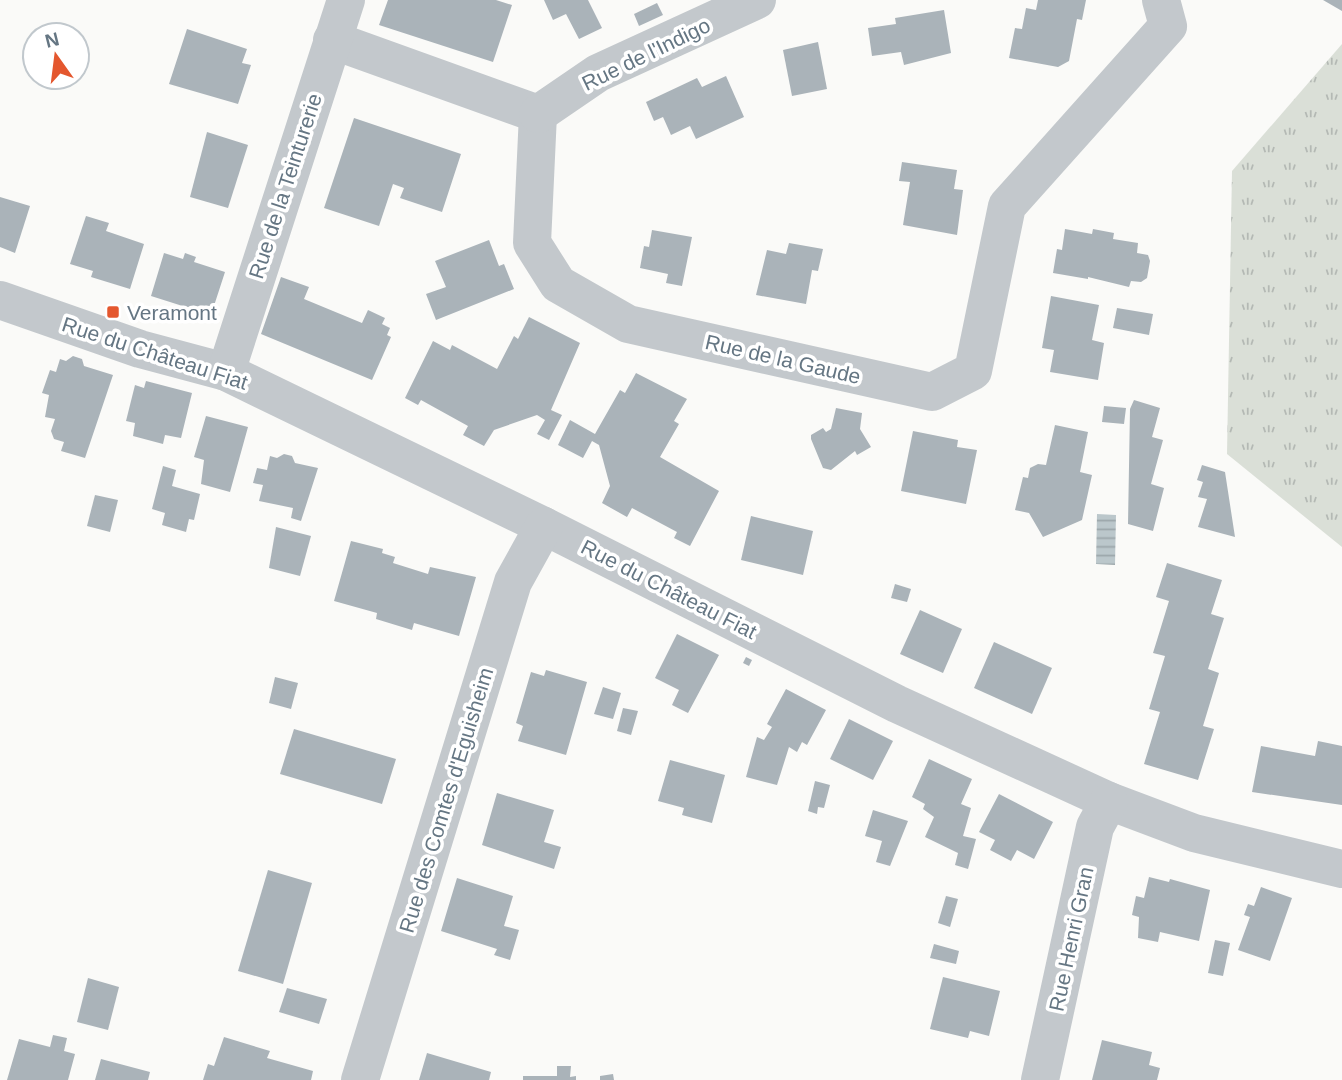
<svg xmlns="http://www.w3.org/2000/svg" width="1342" height="1080" viewBox="0 0 1342 1080" font-family="Helvetica,sans-serif">
<style>
.grass{fill:url(#grass-tufts)}
.water{fill:url(#water-rules)}
.building{fill:#aab3b9}
.lines{fill:none;stroke-linecap:round;stroke-linejoin:round}
.minor{stroke:#c3c8cc;stroke-width:38}
.poi-dot{fill:#e4572e;stroke:#fff;stroke-width:2.5}
.labels{text-anchor:middle;dominant-baseline:central;stroke-width:7;stroke-linejoin:round;paint-order:stroke}
.street-label{font-size:21px;fill:#657683;stroke:#fff}
.poi-label{font-size:21px;fill:#657683;stroke:#fff;text-anchor:start}
</style>
<defs>
<pattern id="grass-tufts" width="24" height="20" patternUnits="userSpaceOnUse" patternTransform="scale(1.75)"><rect width="24" height="20" fill="#dadfd7"/><path d="M3 7l-1-3M5 7V3M7 7l1-3M15 17l-1-3M17 17v-4M19 17l1-3" fill="none" stroke="#b4b9b4"/></pattern>
<pattern id="water-rules" width="6" height="5" patternUnits="userSpaceOnUse" patternTransform="scale(1.75)"><rect width="6" height="5" fill="#bbc7cb"/><path d="M0 2.5h6" fill="none" stroke="#9ca6aa"/></pattern>
</defs>
<rect width="100%" height="100%" fill="#fafaf8"/>
<path class="grass" d="M1342,44v503l-115,-93 5,-283z"/>
<path class="water" d="M1097,514l19,1 -1,50 -19,-1z"/>
<g class="building">
<path d="M388,0h108l16,5 -19,57 -114,-37z"/>
<path d="M544,0h44l14,28 -23,11 -13,-25 -13,6z"/>
<path d="M1038,0h48l-4,20 -5,-1 -8,42 -11,6 -49,-9 6,-30 7,1 4,-21 10,2z"/>
<path d="M1323,0h19v11z"/>
<path d="M657,3l6,12 -24,11 -5,-12z"/>
<path d="M944,10l7,43 -47,12 -3,-13 -29,4 -4,-28 28,-4 -1,-6z"/>
<path d="M187,29l60,20 -5,14 9,2 -13,39 -69,-20z"/>
<path d="M818,42l9,47 -35,7 -9,-46z"/>
<path d="M726,76l18,41 -48,22 -6,-13 -19,9 -8,-18 -9,4 -8,-19 51,-24 5,9z"/>
<path d="M354,118l107,36 -19,58 -42,-14 4,-10 -11,-4 -14,42 -55,-18z"/>
<path d="M207,132l41,13 -20,63 -38,-11z"/>
<path d="M902,162l55,8 -3,19 9,1 -6,45 -54,-10 7,-43 -11,-1z"/>
<path d="M0,197l30,9 -15,47 -15,-6z"/>
<path d="M86,216l23,7 -3,8 38,13 -14,45 -39,-12 2,-6 -23,-7z"/>
<path d="M1065,229l27,5 1,-5 21,4 -1,6 25,4 -1,10 11,2 2,6 -3,17 -6,4 -10,-1 -2,6 -41,-10v2l-35,-6 4,-24 5,1z"/>
<path d="M652,230l40,7 -10,49 -16,-3 2,-9 -28,-6 4,-22 5,1z"/>
<path d="M489,240l10,26 5,-2 10,25 -78,31 -10,-26 20,-7 -11,-26z"/>
<path d="M789,243l34,6 -5,22 -6,-1 -6,34 -50,-9 11,-45 19,4z"/>
<path d="M164,253l19,6 2,-6 11,4 -2,5 31,10 -14,43 -60,-19z"/>
<path d="M281,277l28,10 -5,12 58,24 6,-13 17,8 -3,6 8,4 -3,7 4,2 -19,43 -111,-46z"/>
<path d="M1051,296l48,9 -7,35 12,3 -6,37 -48,-8 4,-22 -12,-2z"/>
<path d="M1117,308l36,6 -4,21 -36,-7z"/>
<path d="M529,317l51,26 -29,67 11,5 -13,25 -12,-6 8,-14 -8,-5 -43,15 -10,16 -21,-11 5,-9 -47,-26 -3,5 -13,-7 28,-57 17,9 2,-5 45,24 17,-33 4,3z"/>
<path d="M73,356l9,3 2,7 29,9 -28,83 -24,-7 3,-9 -10,-3 -3,-8 4,-12 -10,-2 4,-22 -7,-2 8,-23 6,2 4,-13 6,2z"/>
<path d="M636,373l51,26 -13,22 5,3 -19,33 59,34 -29,55 -16,-8 3,-6 -45,-24 -5,9 -25,-14 8,-17 -11,-41 -7,-4 -9,17 -25,-13 12,-25 25,14 25,-44 5,3z"/>
<path d="M146,381l46,12 -11,45 -16,-3 -2,9 -30,-8 2,-13 -9,-2 9,-36 9,3z"/>
<path d="M1134,400l26,8 -8,29 11,3 -12,44 13,4 -11,43 -25,-7 2,-115z"/>
<path d="M1104,406l22,2 -2,16 -22,-2z"/>
<path d="M836,408l26,5 -2,16 11,18 -14,8 -2,-4 -24,19 -8,-2 -12,-29v-4l12,-7 3,4 5,-3z"/>
<path d="M206,416l42,11 -18,65 -29,-8 3,-24 -10,-3z"/>
<path d="M1055,425l33,7 -8,40 12,3 -10,45 -39,17 -14,-24 -14,-3 8,-33 5,1 2,-10 8,-4 8,1z"/>
<path d="M913,431l45,9 -1,7 20,3 -11,54 -65,-13z"/>
<path d="M284,454l8,2 3,7 23,5 -17,53 -10,-3 2,-10 -34,-7 4,-16 -10,-2 4,-15 10,2 3,-14 7,2z"/>
<path d="M1202,465l23,7 10,65 -37,-10 9,-28 -9,-2 5,-15 -6,-2z"/>
<path d="M163,466l13,4 -4,16 28,8 -6,26 -5,-1 -3,13 -24,-7 3,-12 -13,-4z"/>
<path d="M95,495l23,5 -8,32 -23,-6z"/>
<path d="M751,516l62,15 -10,44 -62,-15z"/>
<path d="M276,527l35,9 -11,40 -31,-8z"/>
<path d="M351,541l32,8 -1,4 13,4 -2,6 35,11 2,-7 46,10 -17,59 -45,-13 -2,7 -36,-11 1,-6 -43,-12z"/>
<path d="M1167,563l55,17 -11,34 13,4 -16,51 11,4 -16,53 11,3 -16,51 -54,-16 16,-52 -11,-3 16,-53 -12,-3 16,-52 -13,-4z"/>
<path d="M895,584l16,5 -4,13 -16,-4z"/>
<path d="M920,610l42,19 -19,44 -43,-19z"/>
<path d="M677,634l42,21 -31,58 -16,-8 7,-15 -24,-12z"/>
<path d="M994,642l58,26 -20,46 -58,-26z"/>
<path d="M746,657l6,3 -3,6 -6,-3z"/>
<path d="M546,670l41,12 -21,73 -48,-14 5,-15 -7,-3 15,-51 13,4z"/>
<path d="M275,677l23,6 -7,26 -22,-6z"/>
<path d="M603,687l18,6 -8,26 -19,-5z"/>
<path d="M786,689l40,21 -19,35 -5,-3 -5,10 -8,-5 -12,38 -31,-8 11,-40 7,3 8,-13 -5,-3z"/>
<path d="M623,708l15,3 -7,24 -14,-4z"/>
<path d="M849,719l44,22 -20,39 -43,-21z"/>
<path d="M294,729l102,30 -14,45 -102,-30z"/>
<path d="M1318,741l24,5v59l-90,-13 9,-46 54,10z"/>
<path d="M929,759l43,20 -11,25 10,4 -8,28 13,3 -8,30 -13,-4 3,-12 -33,-16 9,-20 -11,-8 2,-5 -13,-7z"/>
<path d="M670,760l55,15 -13,48 -30,-8 2,-7 -26,-7z"/>
<path d="M815,781l15,4 -6,23 -6,-1 -1,7 -9,-3z"/>
<path d="M497,793l57,17 -10,32 17,5 -7,22 -72,-24z"/>
<path d="M999,794l54,28 -19,37 -17,-9 -6,11 -21,-11 5,-10 -16,-8z"/>
<path d="M873,810l35,11 -18,45 -14,-4 6,-21 -17,-5z"/>
<path d="M268,870l44,13 -29,101 -45,-13z"/>
<path d="M1149,877l20,5 1,-3 40,11 -11,51 -39,-9 -2,10 -20,-4 1,-21 -7,-2 4,-19 8,2z"/>
<path d="M457,878l56,18 -9,30 15,4 -9,30 -16,-5 3,-6 -56,-18z"/>
<path d="M1261,887l31,11 -22,63 -32,-11 12,-33 -6,-2 4,-11 6,2z"/>
<path d="M946,896l12,3 -8,28 -12,-4z"/>
<path d="M1215,940l15,3 -7,33 -15,-3z"/>
<path d="M934,944l25,7 -3,13 -26,-6z"/>
<path d="M943,977l57,14 -11,45 -19,-5 -2,7 -38,-9z"/>
<path d="M88,978l31,9 -11,43 -31,-8z"/>
<path d="M287,988l40,11 -8,25 -40,-12z"/>
<path d="M53,1035l14,3 -3,13 11,3 -7,26h-61l12,-41 31,8z"/>
<path d="M224,1037l46,14 -3,7 46,13 -2,9h-108l5,-16 6,2z"/>
<path d="M1102,1040l50,12 -3,13 11,3 -3,12h-65z"/>
<path d="M427,1053l64,19 -2,8h-70z"/>
<path d="M101,1059l49,13 -2,8h-53z"/>
<path d="M557,1066h14l-1,11 6,-1v4h-53v-4h34z"/>
<path d="M613,1074l1,6h-14v-4z"/>
</g>
<g class="lines">
<g class="minor">
<path d="M332,40l206,74 -6,129 26,41 70,40 304,68 41,-21 34,-165 161,-180 -7,-26"/>
<path d="M538,114l60,-41 159,-73"/>
<path d="M0,300l140,49 86,23 318,154 353,178 212,97 85,32 148,36"/>
<path d="M226,372l120,-372"/>
<path d="M360,1080l153,-498 31,-56"/>
<path d="M1040,1080l55,-253 14,-26"/>
</g>
</g>
<rect class="poi-dot" x="106" y="305" width="14" height="14" rx="3.5"/>
<g class="labels">
<g class="street-label">
<text transform="translate(646 54) rotate(-26)">Rue de l'Indigo</text>
<text transform="translate(285 186) rotate(-72)">Rue de la Teinturerie</text>
<text transform="translate(155 353) rotate(18)">Rue du Château Fiat</text>
<text transform="translate(783 359) rotate(13)">Rue de la Gaude</text>
<text transform="translate(669 589) rotate(27)">Rue du Château Fiat</text>
<text transform="translate(446 800) rotate(-73)">Rue des Comtes d'Eguisheim</text>
<text transform="translate(1071 939) rotate(-78)">Rue Henri Gran</text>
</g>
<g class="poi-label">
<text x="127" y="312">Veramont</text>
</g>
</g>
<g transform="translate(56 56) rotate(346)"><circle r="33" fill="#ffffff" stroke="#c1c8cd" stroke-width="2"/>
<path d="M0-5L12 26L0 18L-12 26Z" fill="#e4572e"/>
<text y="-10" font-size="19" font-weight="bold" text-anchor="middle" fill="#657683">N</text>
</g>
</svg>
